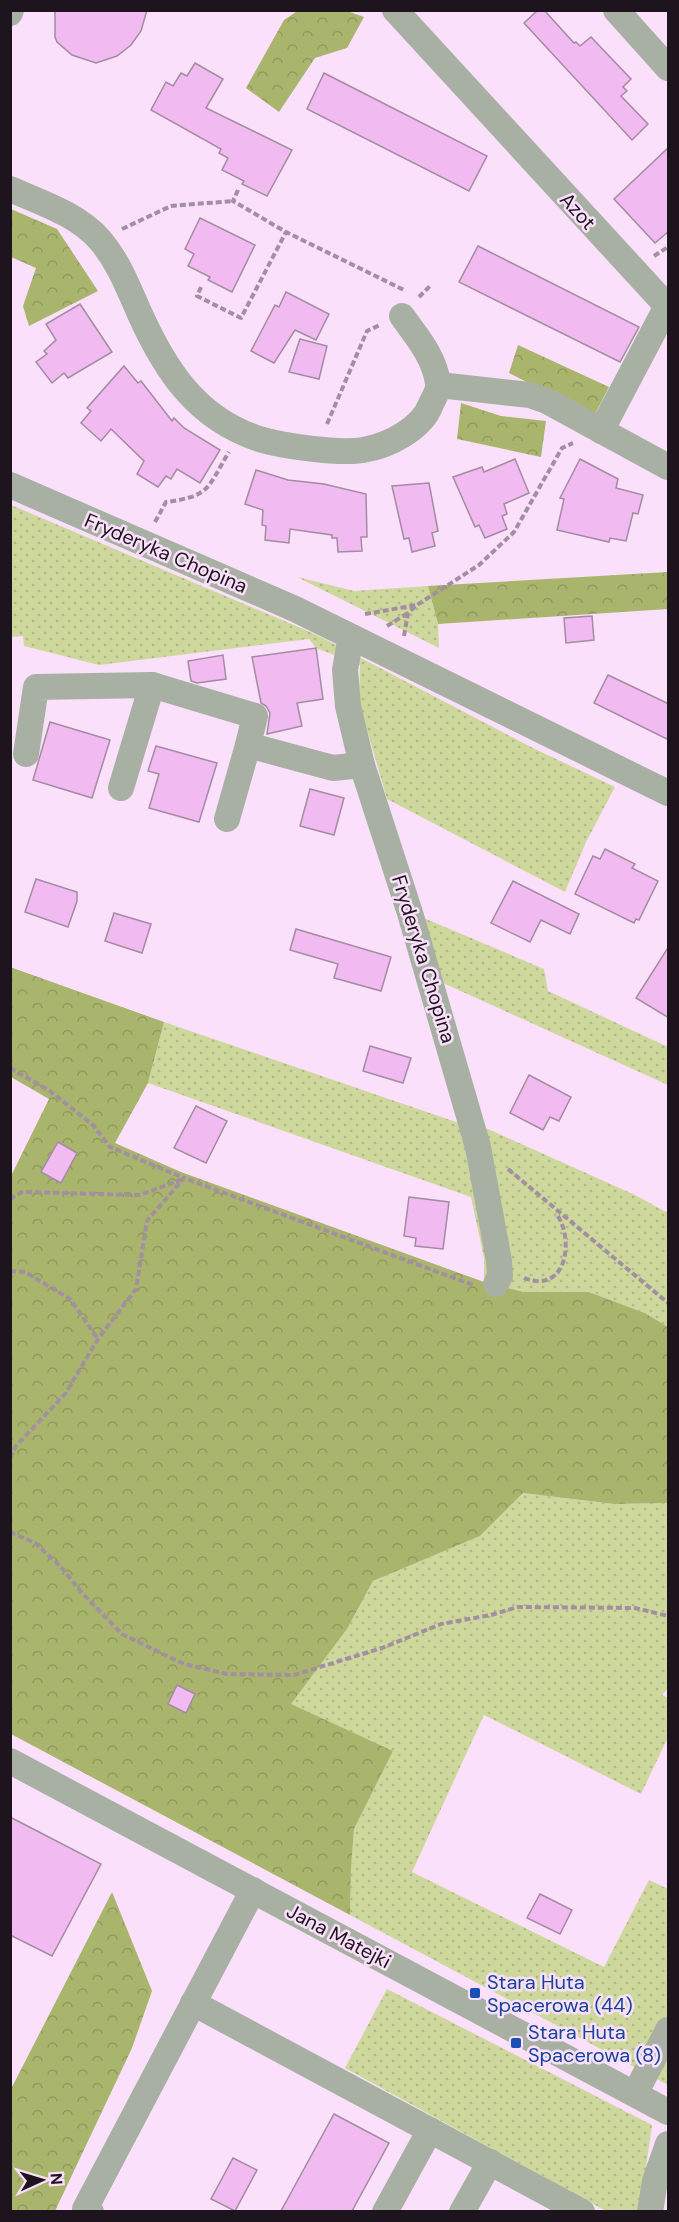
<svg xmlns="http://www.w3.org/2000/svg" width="679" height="2222" viewBox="0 0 679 2222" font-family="'DM Sans',sans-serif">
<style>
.grass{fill:url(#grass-dots)}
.forest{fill:url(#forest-crowns)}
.building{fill:#f1baf0;stroke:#a38ba2;stroke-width:1.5}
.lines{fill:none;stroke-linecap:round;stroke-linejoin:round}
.path{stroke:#a28fa2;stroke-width:4;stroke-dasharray:6 3;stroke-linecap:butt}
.minor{stroke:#a8b0a3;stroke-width:26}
.transit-dot{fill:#1a4fb4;stroke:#fae0fa;stroke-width:2}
.labels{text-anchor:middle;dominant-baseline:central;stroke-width:5;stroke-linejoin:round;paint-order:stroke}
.street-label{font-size:20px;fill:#1d141d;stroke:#fae0fa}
.transit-label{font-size:20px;fill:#164399;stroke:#fae0fa;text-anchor:start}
</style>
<defs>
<pattern id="grass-dots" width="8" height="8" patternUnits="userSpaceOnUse" patternTransform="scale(1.5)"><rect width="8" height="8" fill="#ced89c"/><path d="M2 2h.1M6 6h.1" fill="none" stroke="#b0b886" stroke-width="1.8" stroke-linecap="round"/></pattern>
<pattern id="forest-crowns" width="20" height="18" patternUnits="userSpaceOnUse" patternTransform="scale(1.5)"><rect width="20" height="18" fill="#a9b46d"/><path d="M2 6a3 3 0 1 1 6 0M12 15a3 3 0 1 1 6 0" fill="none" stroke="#919a5e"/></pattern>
</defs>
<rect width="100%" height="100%" fill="#fae0fa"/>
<g class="grass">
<path d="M11,505l304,129 220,115 80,38 -29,55 -21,50 -178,-93 -28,-97 1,-37 -44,-17 -7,-9 -210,26 -75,-19 -1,-10 -12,1z"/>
<path d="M297,577l57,14 74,-5 10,38 1,24z"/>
<path d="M419,916l125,53 4,22 120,56v38l-225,-102z"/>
<path d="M164,1022l292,100 32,7 147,66 33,18v114l-23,-14 -56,-21h-65l-40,-10v-24l-13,-61 -323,-114z"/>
<path d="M523,1493l91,11 54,-1v185l-6,7 6,3v39l-27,57 -157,-79 -72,157 192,95 45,-87 19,9v196l-318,-170 1,-46 3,-40 39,-78 -103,-46 57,-76 26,-48 107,-45z"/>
<path d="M387,1989l265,136 -12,86h-34l-261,-143z"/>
</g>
<g class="forest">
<path d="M299,10l48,1 17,6 -17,31 -32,10 -36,54 -33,-24 38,-68z"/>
<path d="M11,209l46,20 41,62 -69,35 -6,-20 13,-38 -25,-11z"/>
<path d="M518,345l91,42 -15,29 -85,-43z"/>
<path d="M461,403l40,13 45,5 -5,36 -84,-18z"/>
<path d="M668,572v37l-230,15 -10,-38z"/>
<path d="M10,967l154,55 -16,61 -33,60 66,29 303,110 40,10h65l56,21 23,14v176l-54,1 -91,-11 -43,43 -107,45 -26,48 -56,75 102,47 -39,78 -3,40 -1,46 -339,-181v-558l38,-77 -38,-22z"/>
<path d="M112,1892l40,99 -20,57 -77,163h-44v-122z"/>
</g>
<g class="building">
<path d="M55,10h92l-6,21 -10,14 -14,11 -21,7 -24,-8 -15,-13 -2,-5z"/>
<path d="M538,10h6l30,33 2,-1 4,4 11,-9 40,42 -8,8 4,4 -6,5 27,28 -16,16 -108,-117z"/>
<path d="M195,63l28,16 -17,29 86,42 -25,46 -25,-12 2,-3 -22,-11 6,-12 -9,-5 2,-4 -70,-39 15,-28 7,4 8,-13 6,3z"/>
<path d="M324,73l163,83 -18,35 -162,-82z"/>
<path d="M669,147v84l-14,12 -41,-44z"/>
<path d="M200,218l55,27 -23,47 -24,-12 2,-3 -22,-11 6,-12 -9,-5z"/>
<path d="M478,246l161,81 -19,35 -161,-80z"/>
<path d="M286,292l43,22 -13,26 -21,-10 -21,33 -23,-12 24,-46 4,2z"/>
<path d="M80,304l32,48 -44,26 -4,-5 -12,10 -16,-21 11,-8 -3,-3 12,-11 -10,-16z"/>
<path d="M300,339l27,7 -8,33 -30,-7z"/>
<path d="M124,366l14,17 3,-2 31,40 2,-3 10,10 36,22 -20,33 -23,-14 -6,10 -5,-3 -8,11 -21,-13 7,-13 -33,-32 -10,12 -20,-18 10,-12 -4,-3z"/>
<path d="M515,459l14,34 -25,11 3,10 -5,2 5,13 -22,9 -6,-13 -4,2 -22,-50 29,-10 2,5z"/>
<path d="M580,459l38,20 -2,9 27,7 -5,19 -5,-1 -7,28 -16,-3 -1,4 -52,-12 7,-31 -4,-1z"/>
<path d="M256,470l32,10 36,4 42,10 1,43h-6l1,14 -24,1 -1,-14h-5v-3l-42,-6 -1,14 -24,-3 1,-14 -4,-1 1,-15 -18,-6z"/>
<path d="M429,483l9,48 -6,2 3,13 -23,6 -3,-14 -5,1 -12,-53z"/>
<path d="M592,616l2,24 -28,3 -2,-25z"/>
<path d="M316,648l7,51 -26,4 5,23 -35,8 3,-21 -4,-7 -5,-3 -9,-46z"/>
<path d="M223,655l3,24 -29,4 -6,-2 -3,-20z"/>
<path d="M608,675l61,29v36l-75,-37z"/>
<path d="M50,722l60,18 -18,58 -59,-18z"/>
<path d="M156,746l61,17 -18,59 -50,-14 10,-34 -11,-3z"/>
<path d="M310,789l34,9 -10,37 -34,-9z"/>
<path d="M605,849l30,15 -3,4 26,13 -19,39 -3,-1 -2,4 -59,-29 18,-38 7,3z"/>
<path d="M36,879l41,13v9l-9,26 -43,-15z"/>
<path d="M513,881l66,33 -9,20 -29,-14 -11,22 -39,-19z"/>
<path d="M114,913l37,11 -9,29 -37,-12z"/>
<path d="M296,929l95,28 -10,34 -47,-13 4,-14 -48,-14z"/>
<path d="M669,946v72l-33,-20z"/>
<path d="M370,1046l41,12 -8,25 -40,-12z"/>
<path d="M529,1075l42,22 -12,24 -9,-4 -7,13 -33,-17z"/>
<path d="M196,1106l31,15 -21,42 -32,-15z"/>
<path d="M58,1142l19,11 -16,30 -20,-11z"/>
<path d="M409,1197l40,5 -6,47 -28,-3 1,-8 -12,-2z"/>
<path d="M177,1685l18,9 -9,19 -18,-9z"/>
<path d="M10,1817l91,47 -49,92 -42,-21z"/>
<path d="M540,1894l32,16 -12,24 -33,-16z"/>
<path d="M334,2114l55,29 -37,68h-71z"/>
<path d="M233,2158l24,12 -22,41 -24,-12z"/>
</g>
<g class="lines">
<g class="path">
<path d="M238,190l-5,11 53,31 118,58"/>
<path d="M122,229l49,-23 62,-5"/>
<path d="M654,256l14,-9"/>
<path d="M201,287l-4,9 44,22 45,-86"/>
<path d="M419,297l12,-12"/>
<path d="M327,424l40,-93 13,-6"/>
<path d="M155,522l11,-20c45,-6 41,-14 63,-50"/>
<path d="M365,614l52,-9"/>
<path d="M387,626l21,-13"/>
<path d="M404,636l4,-23 9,-8 62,-40 35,-33 48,-84 11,-5"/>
<path d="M10,1068l40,23 43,34 17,22 74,31"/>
<path d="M508,1169l160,134"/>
<path d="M10,1199l12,-7 118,3 43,-16"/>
<path d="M10,1271l15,1 45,27 28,40"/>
<path d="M524,1278c43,17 51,-39 32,-65"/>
<path d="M10,1458l6,-12 49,-52 33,-55 38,-50 11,-68 37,-43 289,107"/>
<path d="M10,1532l25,11 25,23 23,28 39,40 62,30 43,10 67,1 88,-27 59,-24 50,-9 27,-8 117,1 33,8"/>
</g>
<g class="minor">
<path d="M395,10l272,296 -66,125"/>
<path d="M616,10l52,58"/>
<path d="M10,13l1,-3"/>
<path d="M10,189c32,14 67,25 90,51 18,21 28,47 39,72 26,58 57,106 120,127 23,7 80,15 104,11 25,-4 59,-21 68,-46 3,-6 8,-15 7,-21 -4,-27 -21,-46 -36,-67"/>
<path d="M439,385l91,10 17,6 121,66"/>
<path d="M10,485l285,124 373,184"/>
<path d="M354,638l-5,9 -4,23 3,36 14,59 48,148 68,234 21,114 1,15 -4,8"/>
<path d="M26,754l10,-67 116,-2 103,31 -7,29 85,23 29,-3"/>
<path d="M121,788l31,-103"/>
<path d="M227,819l21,-74"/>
<path d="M10,1761l658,351"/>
<path d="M193,2003l389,209"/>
<path d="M635,2094l33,-64"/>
<path d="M91,2212l-6,-3 168,-319"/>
<path d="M385,2212l45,-82"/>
<path d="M462,2212l28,-50"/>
<path d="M650,2212l5,-31 13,-37"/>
</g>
</g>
<g class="transit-dot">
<rect x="469" y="1987" width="12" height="12" rx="3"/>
<rect x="510" y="2037" width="12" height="12" rx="3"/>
</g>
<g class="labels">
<g class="street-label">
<text transform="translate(578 211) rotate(48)">Azot</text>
<text transform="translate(166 553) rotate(23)">Fryderyka Chopina</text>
<text transform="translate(424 959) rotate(73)">Fryderyka Chopina</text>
<text transform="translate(339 1936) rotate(28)">Jana Matejki</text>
</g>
<g class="transit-label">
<text x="487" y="1982">Stara Huta<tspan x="487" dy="23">Spacerowa (44)</tspan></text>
<text x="528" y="2032">Stara Huta<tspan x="528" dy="23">Spacerowa (8)</tspan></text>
</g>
</g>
<rect width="679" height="2222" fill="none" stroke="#1d141d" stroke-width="24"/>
<g transform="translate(42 2180) rotate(86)" stroke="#fae0fa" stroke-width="4.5" paint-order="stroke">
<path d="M0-4.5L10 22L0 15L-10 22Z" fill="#1d141d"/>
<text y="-9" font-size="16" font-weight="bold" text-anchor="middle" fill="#1d141d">N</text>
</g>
</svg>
